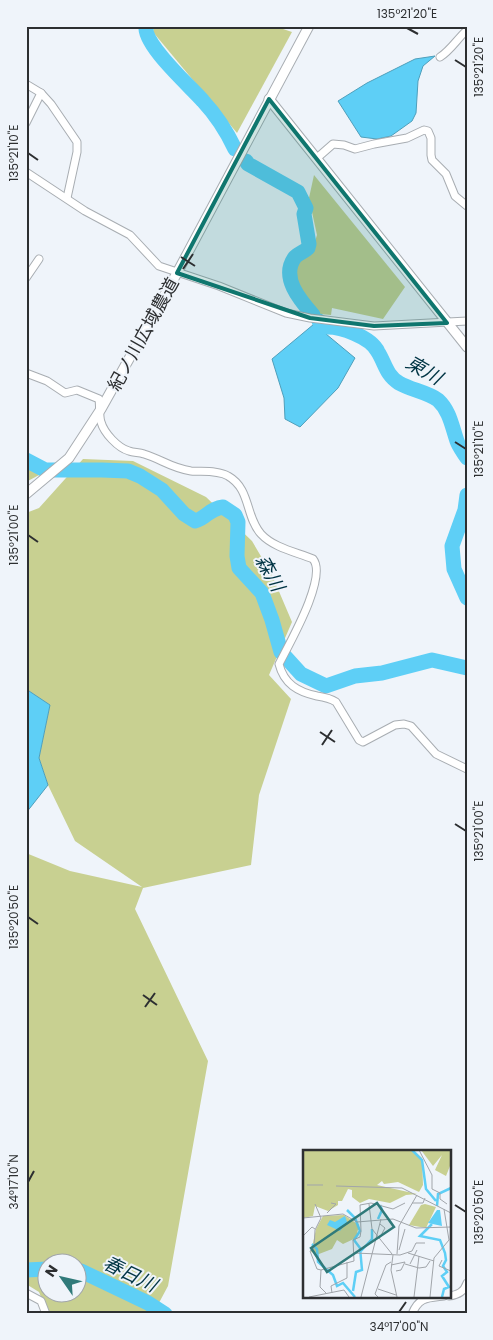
<svg xmlns="http://www.w3.org/2000/svg" width="493" height="1340" viewBox="0 0 493 1340" font-family="Poppins,'Noto Sans JP',sans-serif">
<style>
.green{fill:#c8d091;fill-rule:evenodd}
.water{fill:#5ecff6;stroke:#4f9fbb}
.lines{fill:none;stroke-linecap:round;stroke-linejoin:round}
.river{stroke:#5ecff6;stroke-width:15}
.minor-casing{stroke:#a8adb2;stroke-width:9}
.tertiary-casing{stroke:#a8adb2;stroke-width:11}
.minor{stroke:#fff;stroke-width:7}
.tertiary{stroke:#fff;stroke-width:9}
.marked{fill:#0f766e;fill-opacity:0.2;stroke:#0f766e;stroke-width:4;stroke-linejoin:round}
.ticks{fill:none;stroke:#2d2f31;stroke-width:2}
.labels{text-anchor:middle;dominant-baseline:central;stroke-width:4;stroke-linejoin:round;paint-order:stroke}
.street-label{font-size:18px;fill:#2d2f31;stroke:#eff4fa}
.water-label{font-size:19px;font-style:italic;fill:#003444;stroke:#eff4fa}
.inset-river{fill:none;stroke:#5ecff6;stroke-width:2.5}
.inset-road{fill:none;stroke:#a1a5aa;stroke-width:1}
.view{fill:#307a7a;fill-opacity:0.15;stroke:#307a7a;stroke-width:2.5}
.inset-edge{fill:none;stroke:#2d2f31;stroke-width:2.5}
.neatline{fill:none;stroke:#2d2f31;stroke-width:2}
.ticks-label{font-size:12px;text-anchor:middle;fill:#2d2f31}
</style>
<rect width="100%" height="100%" fill="#eff4fa"/>
<g class="green">
<path d="M154,26h120l18,6 -55,101 -84,-101z"/>
<path d="M314,175l91,112 -22,32 -51,-11 -1,7 -11,-1c-20,-21 -43,-41 -8,-63l5,-16 -8,-37z"/>
<path d="M83,459l50,2 73,36 46,44 20,34 20,47 -23,53 22,24 -32,96 -8,70 -108,23 -8,21 73,152 -40,225 -15,28h-105l-9,-22 -13,-8v-431l44,18 72,16 -67,-46 -27,-56 -9,-27 11,-53 -24,-16v-176l13,-5zM48,1262h30v30h-30z"/>
<path d="M26,460l15,14 -15,8z"/>
</g>
<g class="water">
<path d="M435,56l-12,10 -5,15 -2,32 -4,8 -21,15 -14,3 -16,-2 -23,-36 29,-18 48,-24z"/>
<path d="M314,324l41,34 -17,30 -38,39 -15,-8 -1,-21 -12,-39z"/>
<path d="M26,689l24,16 -11,53 9,27 -22,28z"/>
</g>
<g class="lines">
<g class="river">
<path d="M146,26c-3,19 44,60 57,75 13,14 24,31 32,48"/>
<path d="M246,161l2,3 50,28 8,16 -2,6 5,30 -1,4c-4,4 -9,5 -13,9 -15,20 5,43 18,58"/>
<path d="M319,321l6,6c15,-1 46,10 53,25 7,11 8,23 21,31 12,7 28,9 39,17 12,11 14,27 19,41 2,6 7,12 10,17"/>
<path d="M26,460l19,10h57l26,1 12,5 22,14 22,24 11,7c12,-3 13,-12 28,-14l12,8 3,7 -1,34 2,12 23,25 10,27 9,32 20,22 25,12 29,-10 27,-3 50,-13 35,8"/>
<path d="M467,495l-2,15 -13,36 2,23 13,29"/>
<path d="M26,1270l22,-1"/>
<path d="M78,1271h3l67,32 17,11"/>
</g>
<g class="minor-casing">
<g id="minor">
<path d="M440,57c11,-7 17,-18 27,-27"/>
<path d="M26,84l15,9 10,11 26,38v10l-10,46"/>
<path d="M26,123l15,-30"/>
<path d="M317,158l16,-14 11,1 11,4 19,-5 33,-6 17,-8 4,1 3,7v17l1,5 14,14 9,22 12,10"/>
<path d="M26,172l59,39 45,24 29,31 60,20 67,27 24,5 64,8 93,-5"/>
<path d="M26,278l13,-19"/>
<path d="M26,373l21,8 18,12 12,-3 22,9c1,7 0,18 2,23 3,11 17,26 28,29 5,2 10,1 15,3 17,5 27,14 47,17 11,1 27,-1 37,5 23,13 17,40 33,58 13,14 35,18 52,25 15,18 -24,85 -34,105 5,20 19,28 38,32 7,1 13,2 19,6l23,38 4,2 32,-17 9,-1 7,2 25,28 31,15"/>
<path d="M26,1293l15,8 5,13"/>
<path d="M449,1296c9,-1 15,-4 18,-13"/>
<path d="M412,1314c7,-17 15,-16 32,-18"/>
</g>
</g>
<g class="tertiary-casing">
<g id="tertiary">
<path d="M269,99l198,248"/>
<path d="M26,494l43,-36 32,-49 76,-136 132,-247"/>
</g>
</g>
<use href="#minor" class="minor"/>
<use href="#tertiary" class="tertiary"/>
</g>
<path class="marked" d="M269,99l178,224 -73,3 -64,-8 -133,-45z"/>
<path class="ticks" d="M407,28l11,6M455,60l11,7M28,153l10,7M181,257l14,9M183,269l10,-15M455,442l11,7M28,535l10,7M320,732l15,10M322,745l10,-15M455,824l11,7M28,917l10,7M143,995l14,10M145,1007l10,-14M28,1182l6,-11M455,1205l11,7M399,1312l7,-10"/>
<g class="labels">
<g class="street-label">
<text transform="translate(143 334) rotate(-61)">紀ノ川広域農道</text>
</g>
<g class="water-label">
<text transform="translate(424 370) rotate(30)">東川</text>
<text transform="translate(270 573) rotate(61)">森川</text>
<text transform="translate(130 1274) rotate(26)">春日川</text>
</g>
</g>
<g transform="translate(303 1150)">
<rect width="148" height="148" fill="#eff4fa"/>
<path d="M0,0h110l9,8 1,27 -4,7 -21,-10 -14,2 -2,-3 -5,4 40,9 -11,1 -16,8 -21,-4 -9,4 -8,-6v-7l-4,-1 -6,12h-4v4l-10,6 -13,-5 -2,10 -10,2zM118,0h29v16l-4,10 -11,-6 7,-15 -9,11zM122,54l11,3 -10,21 -17,-3 12,-20zM41,65l15,10 -3,13 -13,6 -6,-4 -5,9 -13,5 -8,-2 5,-23 7,-13z" fill="#c8d091"/>
<path d="M134,60h3l2,16 -14,-3zM42,66l2,6 -7,9 -13,-6 3,-5 5,2z" fill="#5ecff6"/>
<path class="inset-river" d="M109,0l10,10 4,29 10,12M134,56l1,-12 13,-6M44,60l8,8 5,13 -6,9 6,8 2,22 -6,2 -3,19M75,69l4,-9 -2,-5M129,74l-12,12 20,4 5,13 1,7 -3,6 4,6 -5,4 7,11 -5,2 -2,8M9,94l5,5 1,13 15,13 4,11 6,-3 12,14M58,101l11,-12v-10"/>
<path class="inset-road" d="M116,0l13,25v14l8,4v6l7,5M4,35h16M33,36l66,2 49,25M109,53h11l2,-5M12,54l6,14 -6,12 -1,18 -4,3 7,18 4,1 33,-9 -1,-21 7,-3 1,-6 -1,-26 11,-2 22,6 12,-6M66,54l3,25 20,25M141,59l5,31M24,63l9,-9 -5,-1M0,68l40,-4 14,8 36,-3 23,9 35,-1M0,86l9,-9 3,2M76,89l6,-11 -5,-4M96,100l6,-21M52,103l45,2 12,-4 4,-8h9M105,103l26,8M94,104l2,-28 18,-31M90,105l-2,15 6,27M139,110l-3,6 12,5M102,114l14,4 7,-1 4,-6M107,114l7,-14M88,115l14,-3 -4,8 -5,1M18,120l-1,17 6,6M75,139l18,6M29,143l-1,-7 16,-8v-16M6,147l35,-7 5,7M58,147l20,-78M75,147l-3,-3 11,-29 5,-3M111,147l5,-41M127,147l4,-39 15,-18"/>
<path class="view" d="M74,53l17,24 -67,45 -16,-24z"/>
<rect width="148" height="148" class="inset-edge"/>
</g>
<rect width="493" height="1340" fill="none" stroke="#eff4fa" stroke-width="55"/>
<g transform="translate(62 1278) rotate(304)"><circle r="24" fill="#eff4fa" stroke="#a1a5aa"/>
<path d="M0-4L9 19L0 12L-9 19Z" fill="#307a7a"/>
<text y="-8" font-size="14" font-weight="bold" text-anchor="middle" fill="#2d2f31">N</text>
</g>
<rect x="28" y="28" width="438" height="1284" class="neatline"/>
<g class="ticks-label">
<text x="407" y="18">135°21'20"E</text>
<text transform="translate(479 67) rotate(-90)" y="4">135°21'20"E</text>
<text transform="translate(14 153) rotate(-90)" y="4">135°21'10"E</text>
<text transform="translate(479 449) rotate(-90)" y="4">135°21'10"E</text>
<text transform="translate(14 535) rotate(-90)" y="4">135°21'00"E</text>
<text transform="translate(479 831) rotate(-90)" y="4">135°21'00"E</text>
<text transform="translate(14 917) rotate(-90)" y="4">135°20'50"E</text>
<text transform="translate(14 1182) rotate(-90)" y="4">34°17'10"N</text>
<text transform="translate(479 1212) rotate(-90)" y="4">135°20'50"E</text>
<text x="399" y="1331">34°17'00"N</text>
</g>
</svg>
